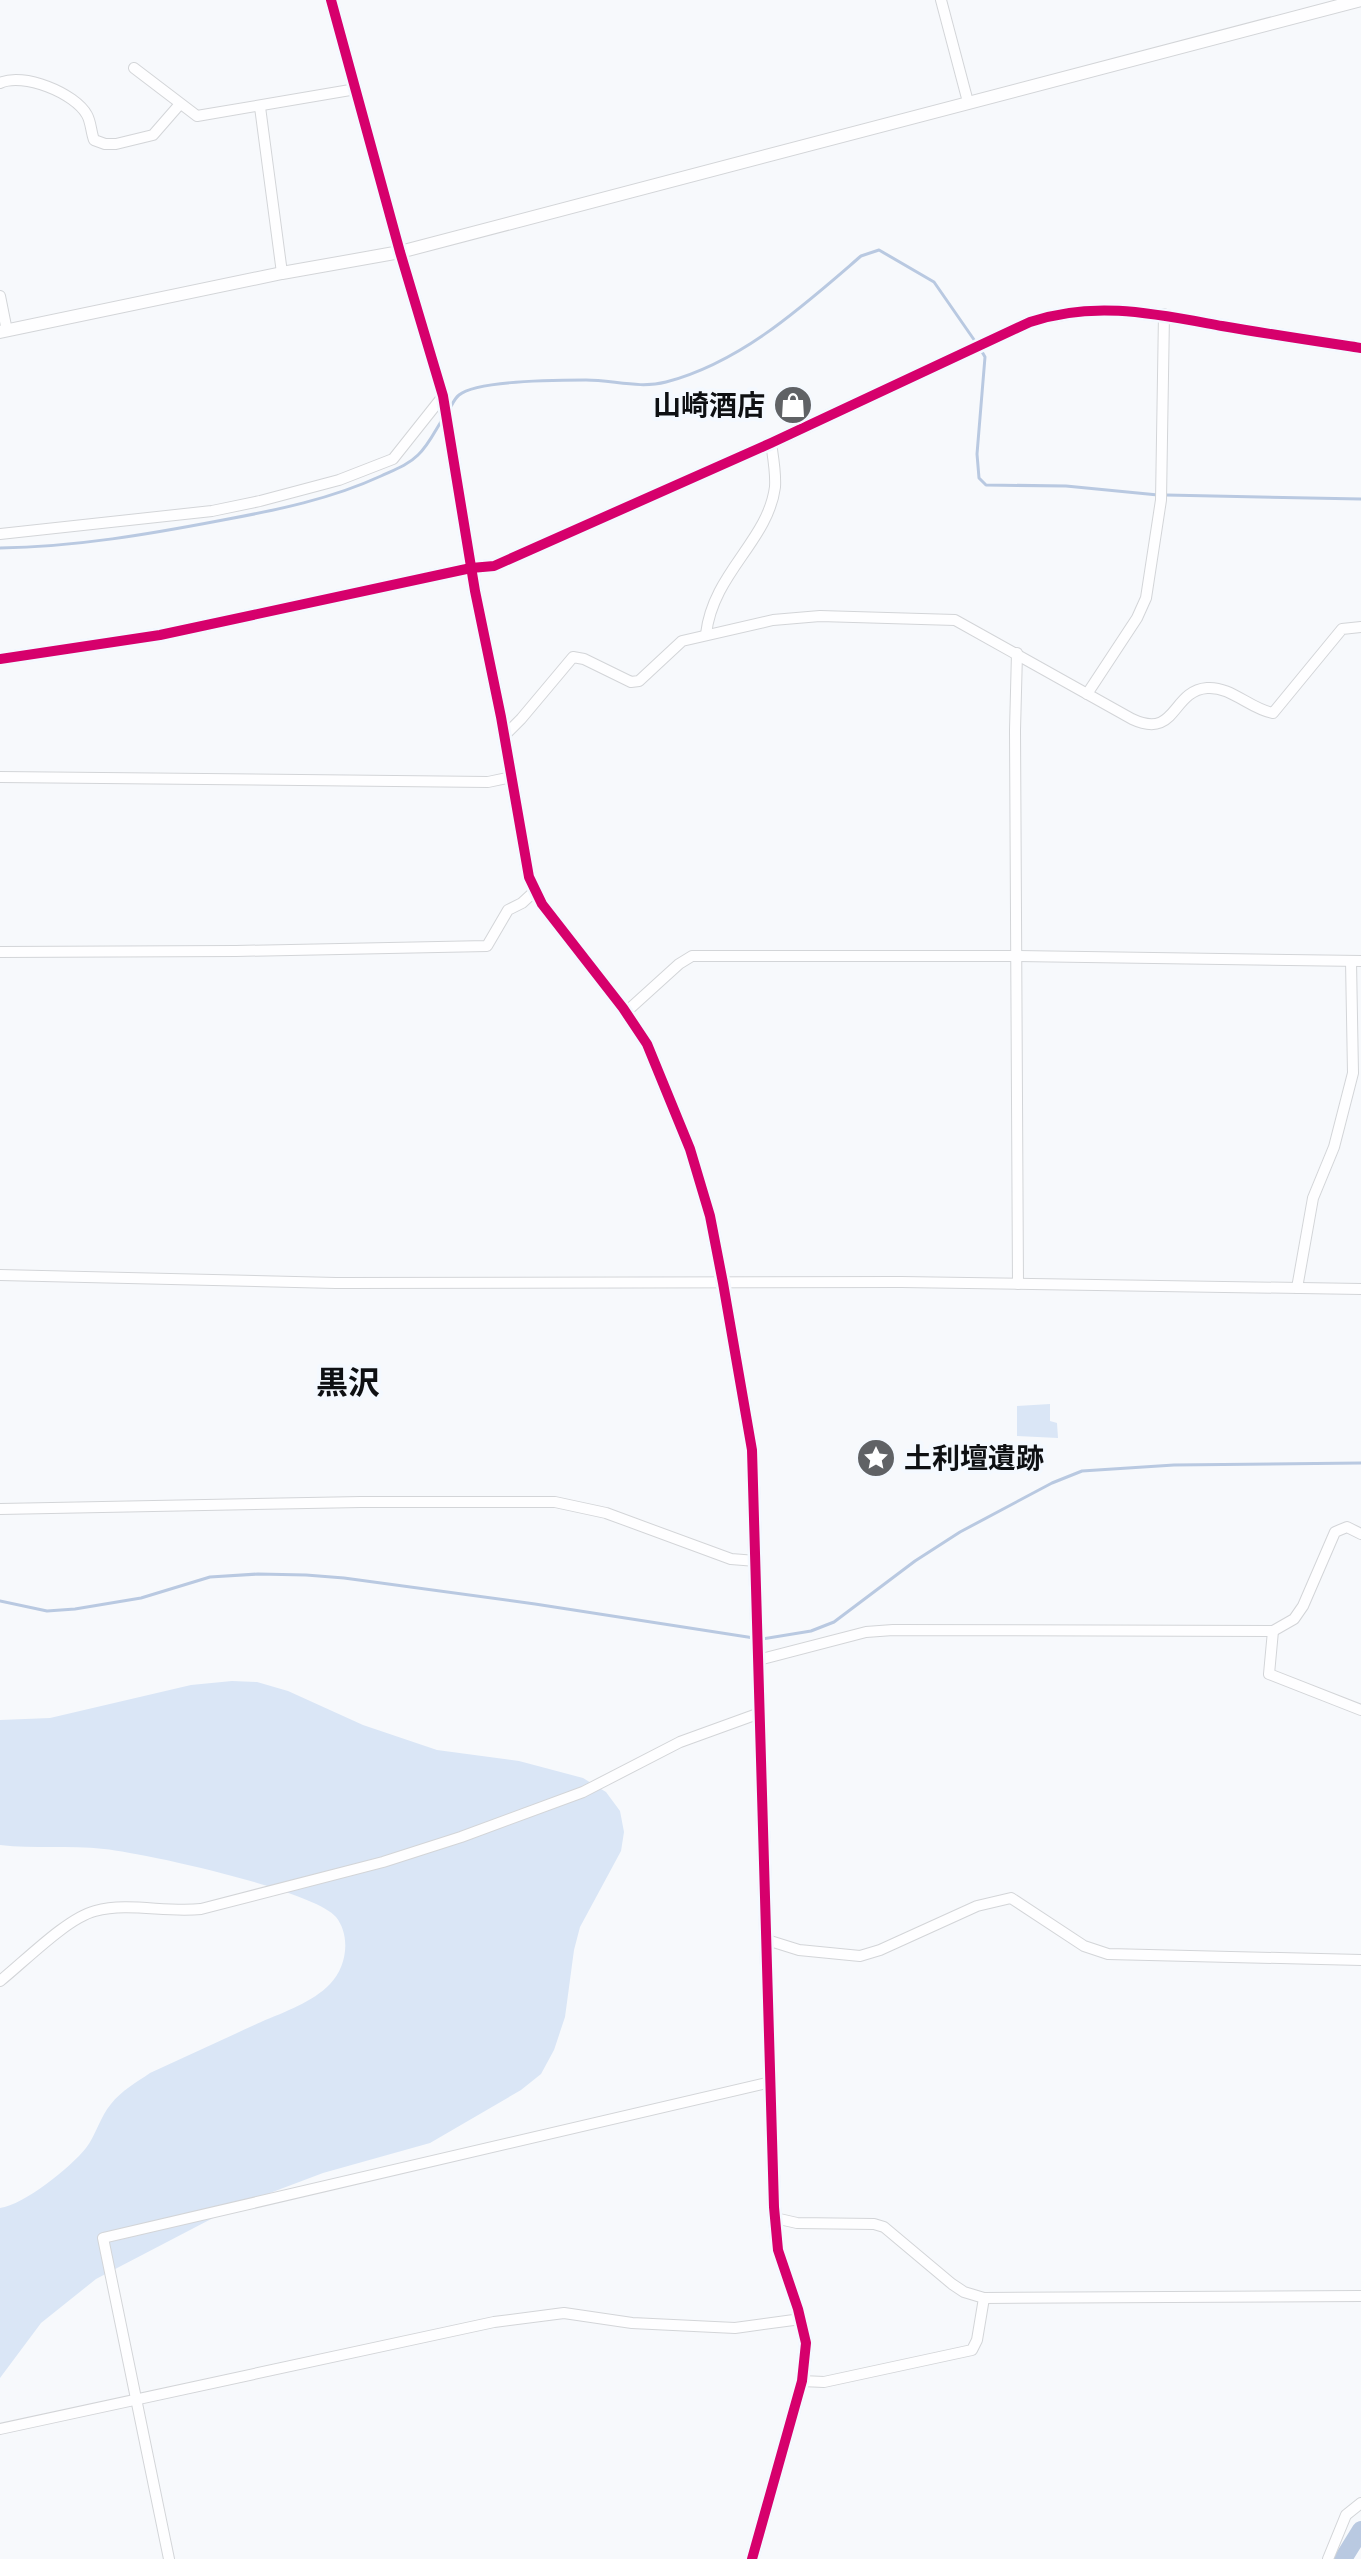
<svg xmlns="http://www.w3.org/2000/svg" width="1361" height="2559" viewBox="0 0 1361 2559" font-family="'Asap Condensed','Noto Sans JP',sans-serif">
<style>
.green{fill:#dae6f6}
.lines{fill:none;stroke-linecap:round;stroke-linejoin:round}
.stream{stroke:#b9c9e1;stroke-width:3}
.river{stroke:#b9c9e1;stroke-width:18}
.minor-casing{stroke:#d3d5d8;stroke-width:12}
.tertiary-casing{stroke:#d3d5d8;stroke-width:14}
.minor{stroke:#fefeff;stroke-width:10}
.tertiary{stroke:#fefeff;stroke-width:12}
.cycleway-casing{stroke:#f4f9ff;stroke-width:15}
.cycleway{stroke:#d6006c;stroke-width:10}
.labels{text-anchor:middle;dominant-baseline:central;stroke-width:8;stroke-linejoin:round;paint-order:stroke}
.poi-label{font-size:28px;font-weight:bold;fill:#0e1013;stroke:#f4f9ff;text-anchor:end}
.quarter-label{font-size:32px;font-weight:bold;fill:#0e1013;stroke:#f4f9ff}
</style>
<rect width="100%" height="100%" fill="#f7f9fc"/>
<g class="green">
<path d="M1050,1404v17l7,2 1,15 -41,-2v-30z"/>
<path d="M232,1681l25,1 31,9 75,34 74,25 82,11 64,17 23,14 14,19 4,21 -3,19 -41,76 -6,23 -9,67 -11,33 -13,24 -20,16 -91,53 -107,30 -85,32 -142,74 -55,44 -41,55v-170c24,-3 71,-41 86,-60 10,-13 14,-31 25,-44 10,-13 26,-22 39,-31 37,-17 74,-34 111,-51 23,-10 52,-20 69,-38 17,-17 21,-48 6,-67 -23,-27 -192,-64 -232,-68 -35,-4 -70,0 -104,-4v-125l50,-2 141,-33z"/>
</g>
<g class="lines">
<g class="stream">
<path d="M981,350l4,7 -8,97 2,24 7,7 80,1 92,9"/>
<path d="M449,410c3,-5 5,-11 10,-15 18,-15 101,-15 127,-15 27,0 53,9 80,2 76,-20 137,-76 195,-126l18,-6 55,32 43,62"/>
<path d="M1166,495l195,4"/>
<path d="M0,548c75,-1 150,-14 223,-28 54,-10 108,-21 158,-44 13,-6 27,-11 37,-21 10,-9 17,-24 24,-35"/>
<path d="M0,1601l47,10 28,-2 66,-11 69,-21 48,-3 48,1 38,3 191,26 219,34"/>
<path d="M762,1639l49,-8 23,-9 81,-61 45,-29 92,-49 30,-12 92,-6 187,-2"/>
</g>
<path class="river" d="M1343,2559l18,-29"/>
<g class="minor-casing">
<g id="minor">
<path d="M941,0l27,102"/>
<path d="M134,68l63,48 159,-27"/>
<path d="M0,83c23,-11 75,10 87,32 4,7 4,17 7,25l11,4h11l37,-9 27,-31"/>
<path d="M260,107l22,166"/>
<path d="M0,296l7,35"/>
<path d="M0,534l212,-23 48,-10 79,-21 54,-21 50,-63"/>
<path d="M706,634c7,-61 62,-93 69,-147 1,-15 -2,-30 -4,-44"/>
<path d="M1017,653l-2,77 3,554"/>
<path d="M1087,694l50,-76 9,-20 15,-98 3,-186"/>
<path d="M504,736l17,-17 52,-62 11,2 47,23 8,-1 43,-40 91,-21 47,-4 135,4 177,99c45,21 39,-28 75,-31 24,-2 43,21 66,25l69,-84 19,-2"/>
<path d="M0,777l488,5 24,-5"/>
<path d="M0,952l236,-1 251,-5 21,-36 14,-7 13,-12"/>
<path d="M626,1012l53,-48 13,-8h326l343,5"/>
<path d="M0,1275l336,8 565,-1 460,7"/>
<path d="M1297,1288l16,-90 21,-51 19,-74 -2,-112"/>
<path d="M0,1509l361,-7h194l51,11 125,46 25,2"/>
<path d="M1273,1631l-4,43 92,36"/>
<path d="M758,1660l108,-28 27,-2 380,1 21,-12 9,-13 32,-74 12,-5 14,7"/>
<path d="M767,1940l32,10 61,6 20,-6 97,-44 34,-8 73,48 24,8 253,6"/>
<path d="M0,1981c24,-19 67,-63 95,-70 34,-9 71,2 106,-2l182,-47 78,-25 122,-45 97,-50 80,-29"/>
<path d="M775,2218l22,5 77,1 10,3 68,57 12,8 20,6 377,-2"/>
<path d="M802,2381l22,1 148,-32 5,-10 7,-42"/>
<path d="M0,2429l494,-107 70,-9 68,10 103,5 66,-9"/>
<path d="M169,2559l-66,-321 668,-156"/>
<path d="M1328,2559l18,-44 15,-12"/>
</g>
</g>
<g class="tertiary-casing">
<g id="tertiary">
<path d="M331,0l69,252 43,144 32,195 26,126 28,160 13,27 81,104 24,36 43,105 20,67 13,67 29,167 22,757 4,43 20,59 8,34 -4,38 -50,178"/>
<path d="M0,332l282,-59 118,-21 961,-252"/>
<path d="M0,659l160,-24 311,-67 23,-2 277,-123 259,-121c65,-22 126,-8 192,4 46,8 93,15 139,22"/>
</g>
</g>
<use href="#minor" class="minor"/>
<use href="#tertiary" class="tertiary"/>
<g class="cycleway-casing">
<g id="cycleway">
<path d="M331,0l69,252 43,144 32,195 26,126 28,160 13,27 81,104 24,36 43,105 20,67 13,67 29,167 22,757 4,43 20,59 8,34 -4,38 -50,178"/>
<path d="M0,659l160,-24 311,-67 23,-2 277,-123 259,-121c65,-22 126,-8 192,4 46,8 93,15 139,22"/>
</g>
</g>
<use href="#cycleway" class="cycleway"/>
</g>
<defs>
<g id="shop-disc" transform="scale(2)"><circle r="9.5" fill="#606265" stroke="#f4f9ff"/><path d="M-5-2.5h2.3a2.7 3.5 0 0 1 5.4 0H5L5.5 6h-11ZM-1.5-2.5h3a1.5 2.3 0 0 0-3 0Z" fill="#fff"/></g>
<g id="sight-disc" transform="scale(2)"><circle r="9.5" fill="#606265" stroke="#f4f9ff"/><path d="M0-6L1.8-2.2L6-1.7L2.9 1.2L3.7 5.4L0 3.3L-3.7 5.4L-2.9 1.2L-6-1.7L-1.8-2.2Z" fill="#fff"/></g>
</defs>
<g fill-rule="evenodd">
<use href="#shop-disc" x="793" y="405"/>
<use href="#sight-disc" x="876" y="1458"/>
</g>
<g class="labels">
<g class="poi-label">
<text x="765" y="405">山崎酒店</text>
<text x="904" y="1458" text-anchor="start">土利壇遺跡</text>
</g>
<g class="quarter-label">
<text x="348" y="1382">黒沢</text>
</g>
</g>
</svg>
